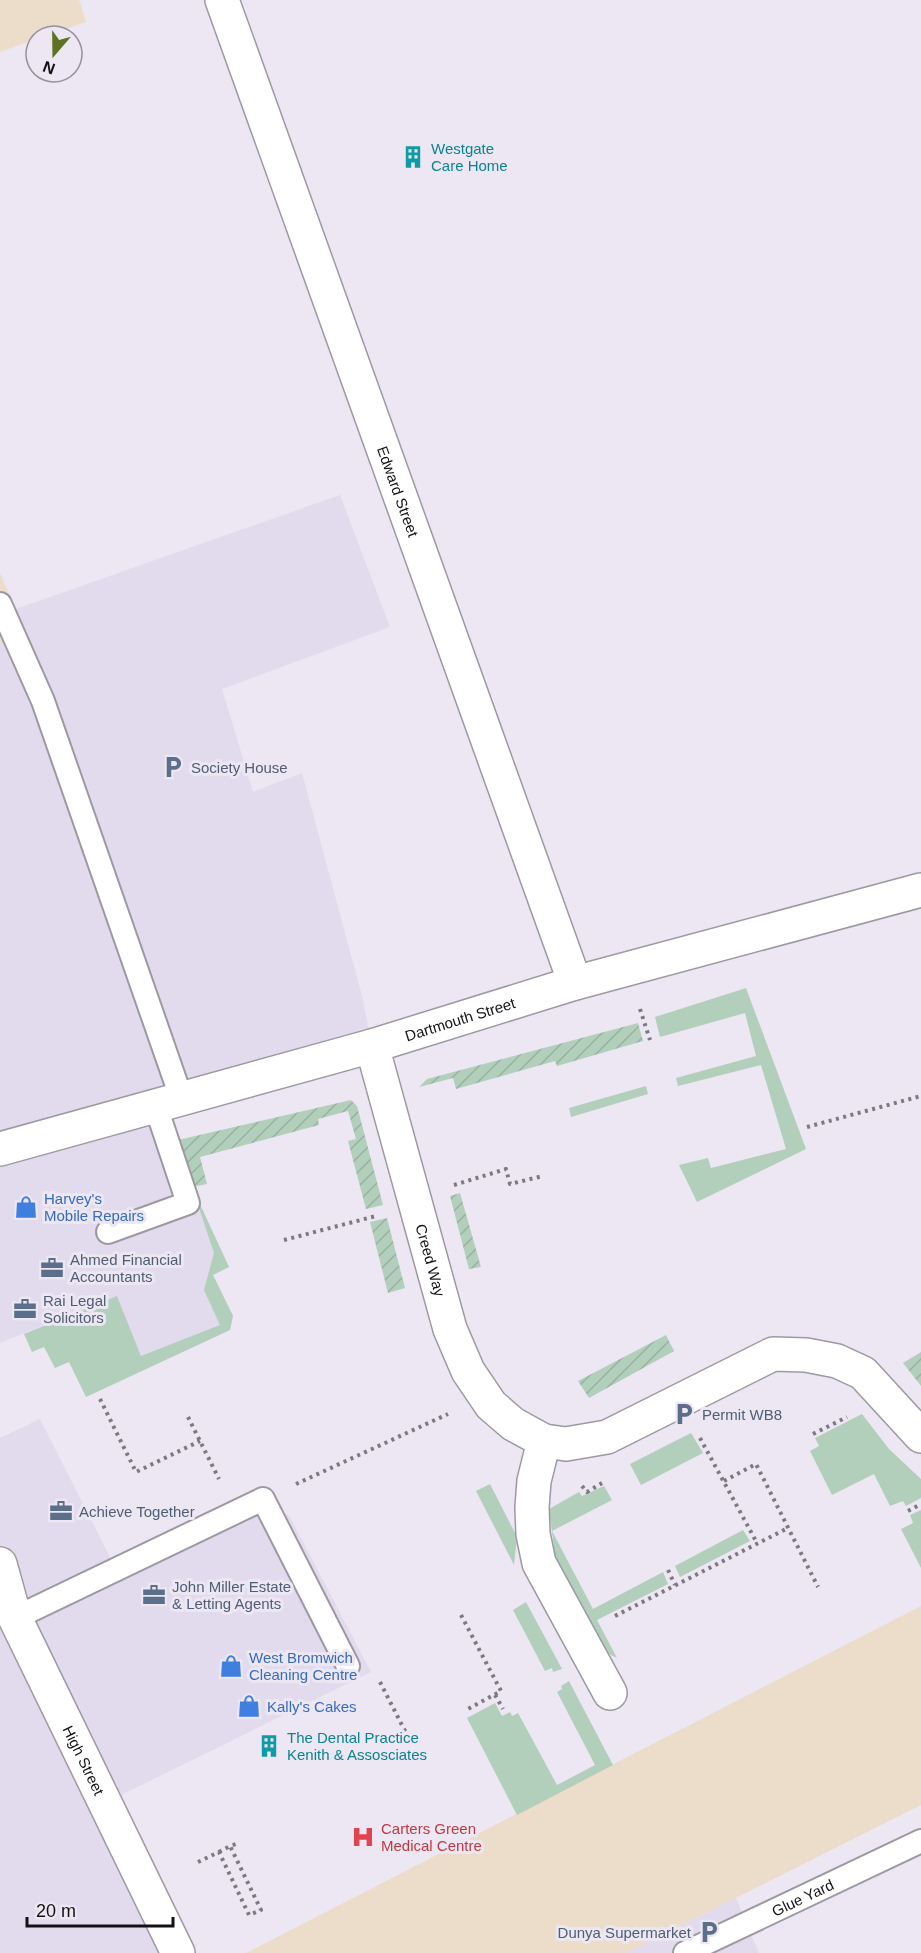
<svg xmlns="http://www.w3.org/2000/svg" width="921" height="1953" viewBox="0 0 921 1953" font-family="Helvetica,sans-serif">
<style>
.built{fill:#e2dbed}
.education{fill:#ebddca}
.green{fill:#b2cfbb}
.garden{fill:url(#garden-furrows)}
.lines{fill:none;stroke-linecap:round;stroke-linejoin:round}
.service-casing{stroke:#9d99a3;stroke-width:26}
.minor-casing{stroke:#9d99a3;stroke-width:36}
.tertiary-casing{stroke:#9d99a3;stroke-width:36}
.path{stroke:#7c7980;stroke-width:4;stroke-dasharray:3 4.5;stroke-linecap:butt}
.service{stroke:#fff;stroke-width:22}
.minor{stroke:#fff;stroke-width:33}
.tertiary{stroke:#fff;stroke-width:33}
.labels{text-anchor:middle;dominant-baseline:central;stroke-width:6;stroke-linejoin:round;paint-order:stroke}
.culture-label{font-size:15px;fill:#0d838f;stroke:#ece7f2;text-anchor:start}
.street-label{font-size:15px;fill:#131115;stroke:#ece7f2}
.service-label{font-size:15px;fill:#4e5e75;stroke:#ece7f2;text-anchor:start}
.shop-label{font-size:15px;fill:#366cbe;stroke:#ece7f2;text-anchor:start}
.health-label{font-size:15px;fill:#be3a42;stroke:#ece7f2;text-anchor:start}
</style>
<defs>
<pattern id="garden-furrows" width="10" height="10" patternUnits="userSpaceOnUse" patternTransform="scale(1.5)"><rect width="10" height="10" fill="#b2cfbb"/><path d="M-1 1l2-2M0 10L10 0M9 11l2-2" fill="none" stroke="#98b1a0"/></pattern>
</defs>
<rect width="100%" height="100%" fill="#ece7f2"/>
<g class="built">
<path d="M340,495l50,132 -168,62 31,103 49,-19 60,223 10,50 -203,58 23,83 37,80 -16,8 20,41 -3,14 -84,39 -29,-73 -117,47v-699l25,-12 -9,-23z"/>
<path d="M40,1419l76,150 147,-70 27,18 81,155 -266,131 73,150h-178v-515z"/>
<path d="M736,1898l23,55h-133z"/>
</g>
<g class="education">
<path d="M0,0h79l7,22 -41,14h-9v3l-36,13z"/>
<path d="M0,573l25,59 -25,12z"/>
<path d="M921,1606v199l-295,148h-380z"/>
</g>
<g class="green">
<path d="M746,988l60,161 -109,53 -18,-37 29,-7 3,10 75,-19 -25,-84 -83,21 -2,-8 80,-22 -11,-43 -85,24 -5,-20z"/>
<path d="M646,1086l2,8 -77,23 -2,-9z"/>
<path d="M192,1187l37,80 -16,8 20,41 -3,14 -144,67 -17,-35 -14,6 -11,-21 -12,5 -8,-18 93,-38 24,60 79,-31 -16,-35 10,-37z"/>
<path d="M862,1414l27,35 32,30v19l-15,8 -3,-5 -13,5 -16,-32 -42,21 -22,-44 9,-5 -4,-8z"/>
<path d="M691,1433l12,20 -62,32 -11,-21z"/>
<path d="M490,1484l27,53 -3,28 -38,-74z"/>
<path d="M604,1486l8,14 -60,31 41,78 70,-37 5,12 -71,36 20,38 -8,-4 -11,-14 -33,-60 -10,-25 -6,-46 30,-17 3,4z"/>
<path d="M921,1510v58l-20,-39 12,-6 -3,-8z"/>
<path d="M743,1530l7,11 -70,36 -5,-11z"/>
<path d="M526,1602l36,67 -9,3 -1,-4 -7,3 -32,-61z"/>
<path d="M569,1681l44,84 -96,50 -50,-97 28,-15 7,13 8,-4 2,4 6,-3 39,72 38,-20 -38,-73 5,-3 -1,-3z"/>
</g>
<g class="garden">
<path d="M638,1023l5,18 -86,25 -2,-5 -99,28 -3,-11 -34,9 8,-8z"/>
<path d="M351,1100l6,6 26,99 -17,4 -18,-68 8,-2 -8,-28 -30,8 1,6 -119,32 7,27 -15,3 -14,-47z"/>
<path d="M460,1193l21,74 -12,2 -19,-73z"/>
<path d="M387,1218l18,70 -17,5 -18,-71z"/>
<path d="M666,1335l8,16 -85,47 -11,-17z"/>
<path d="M921,1352v34l-18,-23z"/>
</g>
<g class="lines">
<g class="service-casing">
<g id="service">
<path d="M0,604l43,97 139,399"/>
<path d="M108,1232l80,-29 -32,-96"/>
<path d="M15,1618l248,-119 85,167"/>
<path id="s1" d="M685,1953l236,-112"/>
</g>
</g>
<g class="minor-casing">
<g id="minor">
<path id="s2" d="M222,0l353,983"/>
<path id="s3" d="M372,1046l78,283 18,42 23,34 22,19 31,17 22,3 41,-7 166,-83 33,1 31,6 26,12 58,63"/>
<path id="s4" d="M0,1149l372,-103 203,-63 346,-93"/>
<path d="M544,1441l-10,40 -2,26 1,27 6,29 71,130"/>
</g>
</g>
<g class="tertiary-casing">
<g id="tertiary">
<path id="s5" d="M0,1564l15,54 163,335"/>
</g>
</g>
<g class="path">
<path d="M640,1009l10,31"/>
<path d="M807,1127l114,-31"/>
<path d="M454,1185l52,-16 4,15 33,-8"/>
<path d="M284,1240l92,-24"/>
<path d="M100,1399l36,73 64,-31"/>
<path d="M188,1417l31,62"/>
<path d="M813,1434l34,-17"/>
<path d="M700,1438l57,105"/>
<path d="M724,1481l32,-17 62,123"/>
<path d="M296,1484l152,-70"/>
<path d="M582,1486l5,6 15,-9"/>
<path d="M908,1511l13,-7"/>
<path d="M668,1570l7,15"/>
<path d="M461,1615l40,76 -33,18"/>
<path d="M615,1616l173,-88"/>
<path d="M380,1682l27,53"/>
<path d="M495,1695l8,14"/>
<path d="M219,1852l11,-6"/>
<path d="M198,1862l21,-10 30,63 12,-5 -31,-64 6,-2"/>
</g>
<use href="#service" class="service"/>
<use href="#minor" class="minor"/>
<use href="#tertiary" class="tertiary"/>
</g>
<defs>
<g id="building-bare" transform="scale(1.8)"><path d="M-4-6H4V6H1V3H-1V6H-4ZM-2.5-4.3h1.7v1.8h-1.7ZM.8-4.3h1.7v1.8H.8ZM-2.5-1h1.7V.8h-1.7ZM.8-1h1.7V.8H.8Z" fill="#0f9aa8" stroke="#ece7f2" stroke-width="2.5" paint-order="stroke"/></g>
<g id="parking-bare" transform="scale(1.8)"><path d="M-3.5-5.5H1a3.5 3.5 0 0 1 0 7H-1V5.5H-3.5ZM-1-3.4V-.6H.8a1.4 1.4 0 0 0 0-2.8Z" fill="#5c6f8a" stroke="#ece7f2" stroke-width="2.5" paint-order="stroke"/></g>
<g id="shop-bare" transform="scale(1.8)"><path d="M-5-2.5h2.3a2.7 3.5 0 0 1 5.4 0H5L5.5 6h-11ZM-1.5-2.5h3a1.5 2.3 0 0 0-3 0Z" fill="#3f7fe0" stroke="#ece7f2" stroke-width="2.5" paint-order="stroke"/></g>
<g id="office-bare" transform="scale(1.8)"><path d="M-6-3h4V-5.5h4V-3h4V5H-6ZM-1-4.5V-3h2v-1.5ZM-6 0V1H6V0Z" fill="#5c6f8a" stroke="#ece7f2" stroke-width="2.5" paint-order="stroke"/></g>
<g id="hospital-bare" transform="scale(1.8)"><path d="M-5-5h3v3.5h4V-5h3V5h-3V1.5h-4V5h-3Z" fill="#e0444e" stroke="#ece7f2" stroke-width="2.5" paint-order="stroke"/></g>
</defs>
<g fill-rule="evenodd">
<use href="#building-bare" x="413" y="157"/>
<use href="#parking-bare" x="173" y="767"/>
<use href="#shop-bare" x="26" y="1207"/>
<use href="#office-bare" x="52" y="1268"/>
<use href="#office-bare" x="25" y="1309"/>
<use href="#parking-bare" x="684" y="1414"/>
<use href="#office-bare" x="61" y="1511"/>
<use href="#office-bare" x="154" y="1595"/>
<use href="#shop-bare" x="231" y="1666"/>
<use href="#shop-bare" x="249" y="1706"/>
<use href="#building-bare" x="269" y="1746"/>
<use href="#hospital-bare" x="363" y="1837"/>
<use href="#parking-bare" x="709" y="1932"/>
</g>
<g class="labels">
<g class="culture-label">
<text x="431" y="148">Westgate<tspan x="431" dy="17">Care Home</tspan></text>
<text x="287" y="1737">The Dental Practice<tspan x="287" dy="17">Kenith &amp; Assosciates</tspan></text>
</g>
<g class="street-label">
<text stroke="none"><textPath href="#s2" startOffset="522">Edward Street</textPath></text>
<text stroke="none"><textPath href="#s4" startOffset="478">Dartmouth Street</textPath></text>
<text stroke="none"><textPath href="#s3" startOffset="222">Creed Way</textPath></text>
<text stroke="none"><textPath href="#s5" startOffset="214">High Street</textPath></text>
<text stroke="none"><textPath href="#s1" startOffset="130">Glue Yard</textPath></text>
</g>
<g class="service-label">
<text x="191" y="767">Society House</text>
<text x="70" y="1259">Ahmed Financial<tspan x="70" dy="17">Accountants</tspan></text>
<text x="43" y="1300">Rai Legal<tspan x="43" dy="17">Solicitors</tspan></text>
<text x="702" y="1414">Permit WB8</text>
<text x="79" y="1511">Achieve Together</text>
<text x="172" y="1586">John Miller Estate<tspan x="172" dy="17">&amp; Letting Agents</tspan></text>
<text x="691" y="1932" text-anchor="end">Dunya Supermarket</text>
</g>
<g class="shop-label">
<text x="44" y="1198">Harvey's<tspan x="44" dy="17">Mobile Repairs</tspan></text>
<text x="249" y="1657">West Bromwich<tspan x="249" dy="17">Cleaning Centre</tspan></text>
<text x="267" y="1706">Kally's Cakes</text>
</g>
<g class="health-label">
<text x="381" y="1828">Carters Green<tspan x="381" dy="17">Medical Centre</tspan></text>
</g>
</g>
<g transform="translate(54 54) rotate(200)"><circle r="28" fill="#ece7f2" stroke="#95919a" stroke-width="1.5"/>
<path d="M0-4.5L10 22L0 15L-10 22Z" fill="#5e7222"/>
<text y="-9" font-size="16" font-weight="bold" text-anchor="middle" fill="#131115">N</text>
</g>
<path d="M27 1917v9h146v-9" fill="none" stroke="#131115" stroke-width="3"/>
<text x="36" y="1917" font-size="18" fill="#131115" stroke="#ece7f2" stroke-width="4.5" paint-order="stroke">20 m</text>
</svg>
